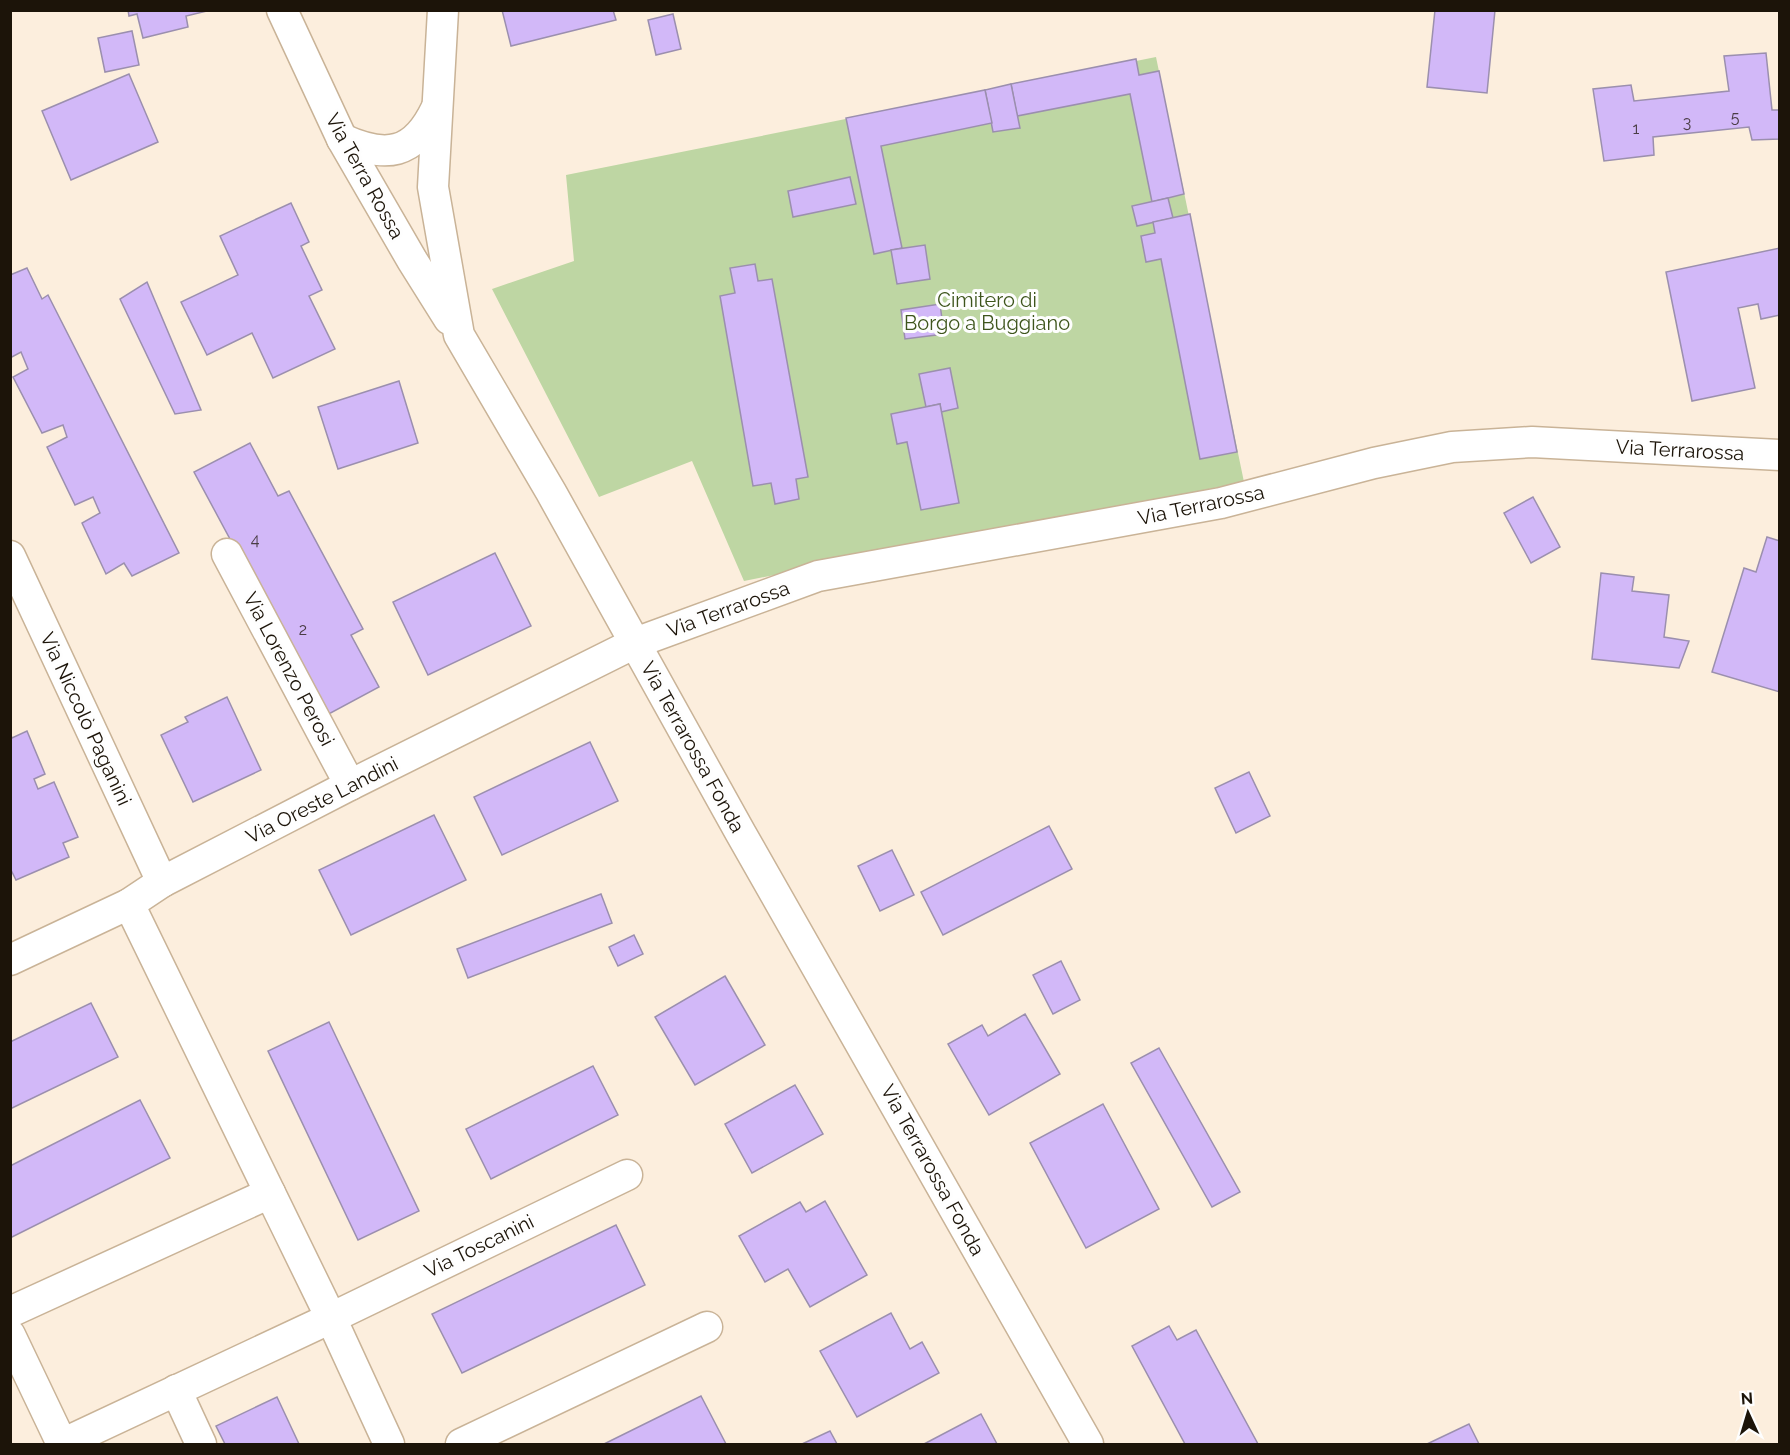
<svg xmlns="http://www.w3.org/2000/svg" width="1790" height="1455" viewBox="0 0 1790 1455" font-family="Raleway,sans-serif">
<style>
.green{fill:#bed6a3}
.building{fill:#d2b8f8;stroke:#9b8fae;stroke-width:1.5}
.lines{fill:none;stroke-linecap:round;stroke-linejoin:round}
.minor-casing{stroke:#c9b397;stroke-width:33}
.minor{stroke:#fff;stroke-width:30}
.labels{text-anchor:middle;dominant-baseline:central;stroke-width:6;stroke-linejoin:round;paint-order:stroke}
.number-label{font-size:16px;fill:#4a3d45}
.street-label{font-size:20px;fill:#1c1409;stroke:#fefefe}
.park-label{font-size:20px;fill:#3e551c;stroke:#fefefe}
</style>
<rect width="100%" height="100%" fill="#fceedd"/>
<path class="green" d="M1156,57l88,425 -500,99 -52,-120 -93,36 -107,-208 82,-28 -8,-86z"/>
<g class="building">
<path d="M128,10h83l-25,6 2,11 -45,11 -6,-24 -8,2z"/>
<path d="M502,10h111l3,10 -105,26z"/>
<path d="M1435,10h60l-8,83 -60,-6z"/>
<path d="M673,14l8,35 -25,6 -8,-35z"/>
<path d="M132,31l7,34 -34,7 -7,-34z"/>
<path d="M1766,53l6,57h8v29l-28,1 -3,-13 -96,10 1,18 -50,6 -11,-72 38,-4 3,16 95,-10 -5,-35z"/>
<path d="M1136,59l3,16 20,-4 25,123 -32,8 -22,-108 -113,22 -6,-32z"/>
<path d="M129,74l29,68 -87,38 -29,-69z"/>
<path d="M1011,84l9,44 -27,4 -8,-42z"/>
<path d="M985,90l7,33 -111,23 21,102 -28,6 -28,-136z"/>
<path d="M850,177l6,27 -63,13 -5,-26z"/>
<path d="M1168,198l5,20 -36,8 -5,-20z"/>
<path d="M291,203l18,39 -8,4 21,44 -13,6 26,53 -62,29 -21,-45 -45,22 -26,-53 57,-27 -18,-39z"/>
<path d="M1190,214l47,238 -37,7 -39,-200 -15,3 -5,-26 14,-3 -2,-11z"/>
<path d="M925,245l5,34 -33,5 -6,-34z"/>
<path d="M1780,248v67l-19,4 -3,-15 -20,4 17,80 -63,13 -26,-129z"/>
<path d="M755,264l3,17 14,-2 36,198 -12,2 3,20 -24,5 -4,-21 -18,3 -33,-190 15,-3 -5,-25z"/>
<path d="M27,268l15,31 6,-4 131,258 -47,23 -8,-13 -18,11 -24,-51 18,-10 -7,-16 -18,8 -28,-58 20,-10 -4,-12 -21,8 -29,-56 15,-8 -7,-17 -11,6v-83z"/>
<path d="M147,282l54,128 -26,4 -55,-115z"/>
<path d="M940,304l4,30 -39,5 -4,-29z"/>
<path d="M950,368l8,40 -17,4 -1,-8 -14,3 -7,-33z"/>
<path d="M399,381l19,62 -80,26 -20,-62z"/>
<path d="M940,404l19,99 -38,7 -14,-68 -10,2 -6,-30z"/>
<path d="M250,443l28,53 11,-5 74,138 -12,6 28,52 -54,29 -131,-244z"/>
<path d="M1533,497l27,50 -29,16 -27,-50z"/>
<path d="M1767,537l13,4v151l-68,-20 32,-104 12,4z"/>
<path d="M495,553l36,73 -103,49 -35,-73z"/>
<path d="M1601,573l33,4 -2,14 37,4 -5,42 25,4 -10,27 -87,-9z"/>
<path d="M227,697l34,73 -68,32 -32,-67 27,-13 -3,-5z"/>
<path d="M27,731l18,43 -11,5 4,10 16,-7 24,55 -15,6 6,14 -53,23 -6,-12v-135l2,5z"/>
<path d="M590,742l28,59 -116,54 -28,-58z"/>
<path d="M1249,772l21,44 -34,17 -21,-45z"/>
<path d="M434,815l32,65 -115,55 -32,-65z"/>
<path d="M1049,826l23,43 -129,66 -22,-43z"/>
<path d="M892,850l22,45 -34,16 -22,-45z"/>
<path d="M601,894l11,29 -144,55 -11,-29z"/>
<path d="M634,935l9,19 -25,12 -9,-19z"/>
<path d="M1061,961l19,39 -27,14 -20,-39z"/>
<path d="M725,976l40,69 -70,40 -40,-68z"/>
<path d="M91,1003l27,54 -108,52v-67z"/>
<path d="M1025,1014l35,60 -71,41 -41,-71 34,-19 6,11z"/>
<path d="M329,1022l90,189 -61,29 -90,-189z"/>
<path d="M1159,1048l81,144 -28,15 -81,-144z"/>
<path d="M593,1066l25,49 -127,64 -25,-50z"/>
<path d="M795,1085l28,49 -71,39 -27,-49z"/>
<path d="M140,1100l30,58 -160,80v-72z"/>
<path d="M1103,1104l56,105 -73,39 -56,-105z"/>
<path d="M825,1201l42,74 -57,32 -22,-38 -23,13 -26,-46 61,-34 6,10z"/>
<path d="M616,1225l29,60 -183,88 -30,-59z"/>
<path d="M891,1313l19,36 12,-7 17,31 -82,44 -37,-66z"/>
<path d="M1169,1326l8,14 19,-10 62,114h-73l-53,-98z"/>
<path d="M701,1396l25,48h-122z"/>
<path d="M277,1397l22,47h-74l-9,-18z"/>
<path d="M981,1414l16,30h-73z"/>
<path d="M1469,1424l10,20h-52z"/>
<path d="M830,1431l7,13h-35z"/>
</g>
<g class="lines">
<g class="minor-casing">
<g id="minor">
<path d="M282,10l60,129 70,121 37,59"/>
<path d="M443,10l-10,177 26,148 92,157 189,340 348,612"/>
<path d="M342,139c44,20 72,16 94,-30"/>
<path d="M227,554l123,231"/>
<path d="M10,556l152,326"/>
<path d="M10,960l119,-56 33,-22 188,-97 285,-142 183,-67 403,-73 153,-40 78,-16 80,-5 248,13"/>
<path d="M10,1312l260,-119"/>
<path d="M10,1335l52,109"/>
<path d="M176,1390l25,54"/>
<path d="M62,1444l269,-126 -202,-414"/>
<path d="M389,1444l-58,-126 296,-143"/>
<path d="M461,1444l246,-117"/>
</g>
</g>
<use href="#minor" class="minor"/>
</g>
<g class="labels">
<g class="number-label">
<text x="1735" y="117">5</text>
<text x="1687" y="122">3</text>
<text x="1636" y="128">1</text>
<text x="255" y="539">4</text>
<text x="303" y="629">2</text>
</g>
<g class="street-label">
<text transform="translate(365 176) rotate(61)">Via Terra Rossa</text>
<text transform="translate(1680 450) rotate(3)">Via Terrarossa</text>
<text transform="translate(1201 505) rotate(-12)">Via Terrarossa</text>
<text transform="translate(728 609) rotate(-20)">Via Terrarossa</text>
<text transform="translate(289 669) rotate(62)">Via Lorenzo Perosi</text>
<text transform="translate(86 719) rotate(65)">Via Niccolò Paganini</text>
<text transform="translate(693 747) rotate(61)">Via Terrarossa Fonda</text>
<text transform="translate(322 800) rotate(-27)">Via Oreste Landini</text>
<text transform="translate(933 1170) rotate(61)">Via Terrarossa Fonda</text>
<text transform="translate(479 1246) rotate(-26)">Via Toscanini</text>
</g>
<g class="park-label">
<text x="987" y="300">Cimitero di<tspan x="987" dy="23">Borgo a Buggiano</tspan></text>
</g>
</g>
<rect width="1790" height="1455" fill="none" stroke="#1c1409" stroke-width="24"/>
<g transform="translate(1748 1413) rotate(356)" stroke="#fefefe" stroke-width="4.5" paint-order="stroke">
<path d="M0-4.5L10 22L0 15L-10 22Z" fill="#1c1409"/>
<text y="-9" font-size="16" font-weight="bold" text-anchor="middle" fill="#1c1409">N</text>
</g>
</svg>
